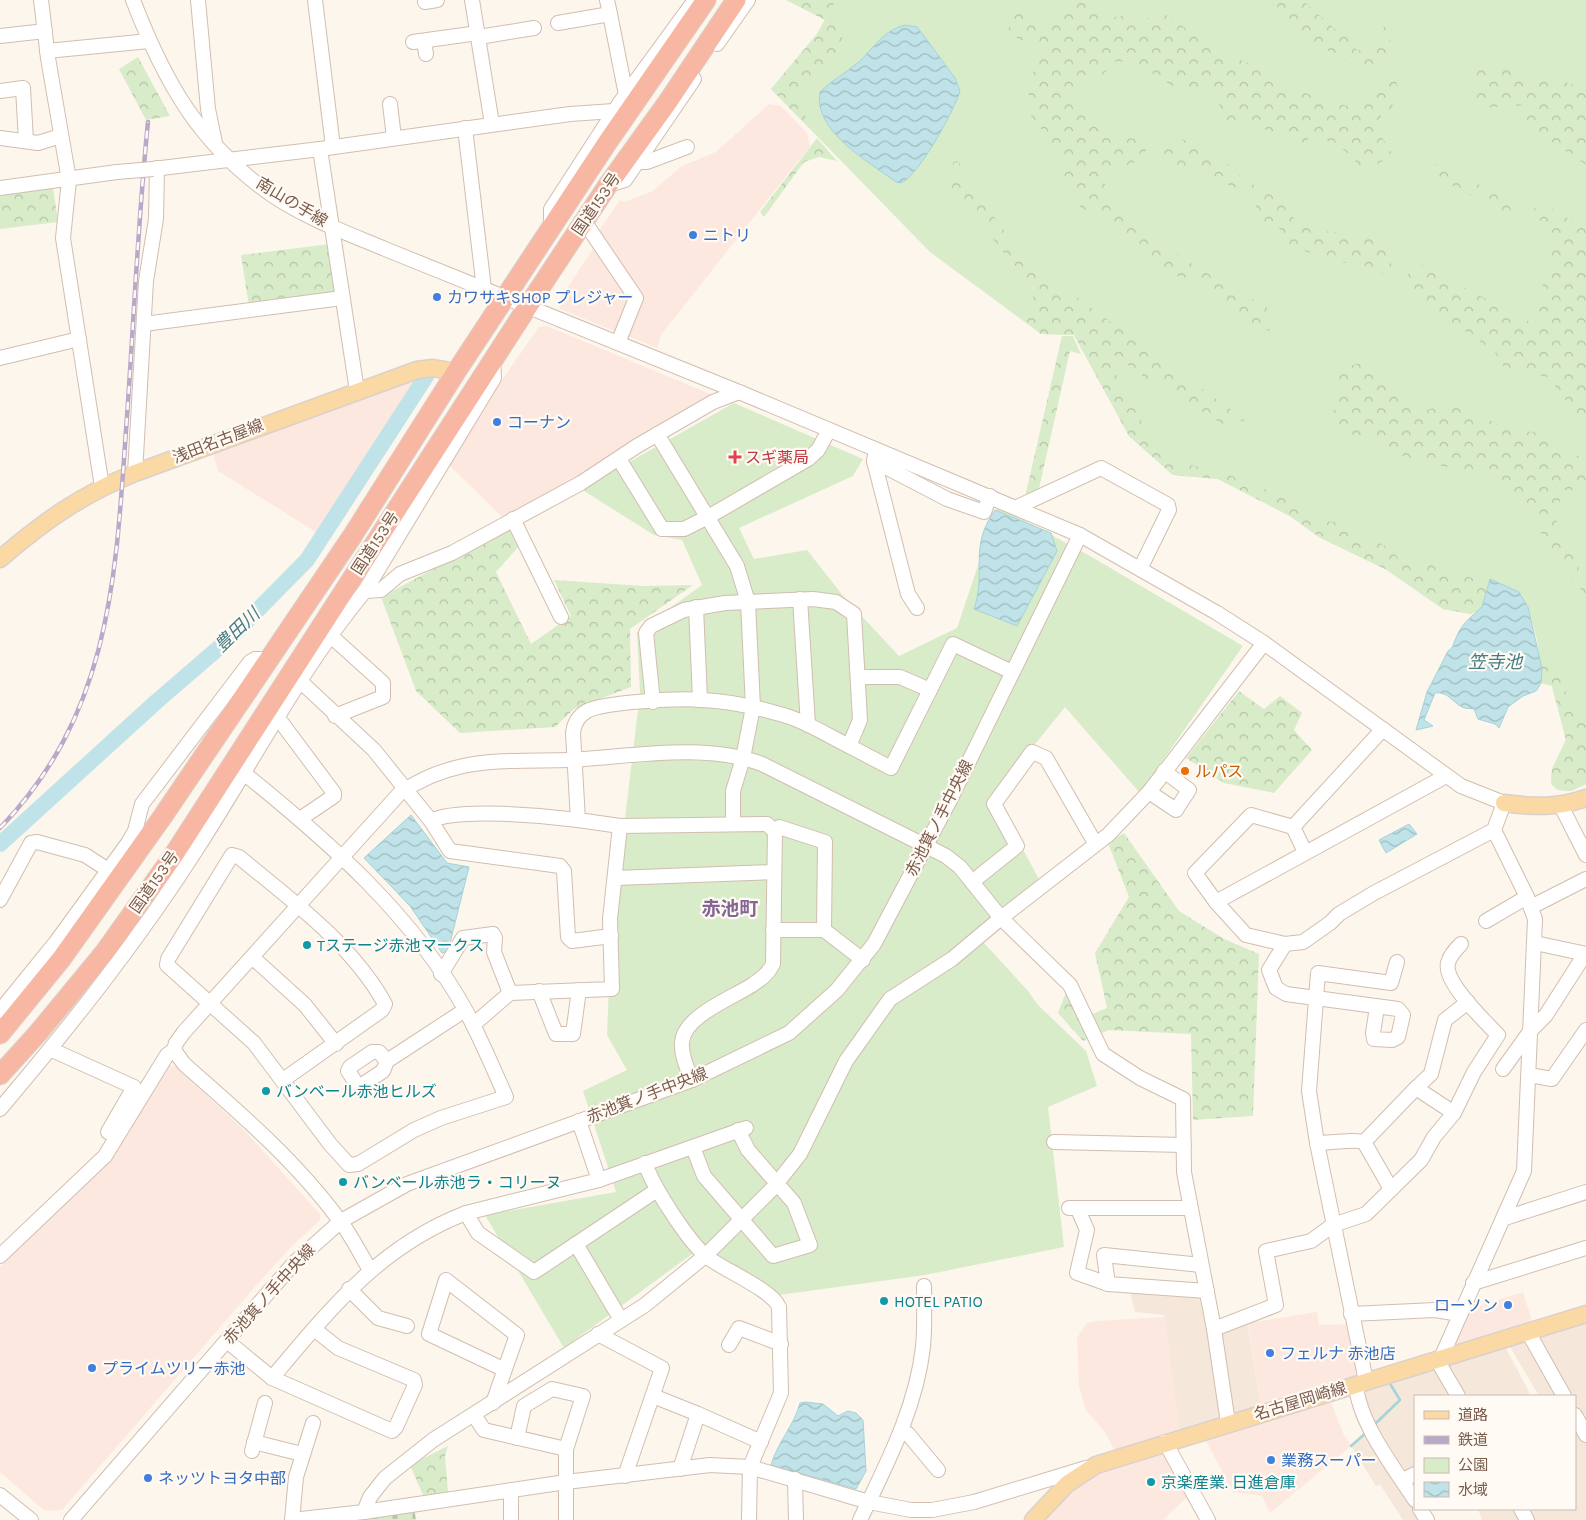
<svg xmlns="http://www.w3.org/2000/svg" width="1586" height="1520" viewBox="0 0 1586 1520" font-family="Karla,'Noto Sans JP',sans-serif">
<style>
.residential{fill:#f5e8da}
.commercial{fill:#fde8e0}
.green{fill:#d8ecc9}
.forest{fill:url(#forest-crowns)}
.cemetery{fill:url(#cemetery-stones)}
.water{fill:url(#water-waves);stroke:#a5d3da}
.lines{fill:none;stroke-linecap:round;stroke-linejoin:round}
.stream{stroke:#a5d3da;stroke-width:2.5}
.river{stroke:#bfe3e8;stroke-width:16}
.minor-casing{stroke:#d1beb0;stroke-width:16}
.major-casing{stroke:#dad1cd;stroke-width:19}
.highway-casing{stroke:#dad1cd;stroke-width:21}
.minor{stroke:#fff;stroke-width:14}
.major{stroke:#fbd9a5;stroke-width:16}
.highway{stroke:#f7b7a3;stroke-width:19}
.rail-casing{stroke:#b9a8c9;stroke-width:4.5}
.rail{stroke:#fffaf3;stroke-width:2.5;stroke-dasharray:8;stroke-linecap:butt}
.minor-bridge-casing{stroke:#d1beb0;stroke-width:16;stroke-linecap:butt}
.minor-bridge{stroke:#fff;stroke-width:14}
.shop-dot{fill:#3f7fe0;stroke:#fffaf3;stroke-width:2}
.health-dot{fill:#e0444e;stroke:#fffaf3;stroke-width:2}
.food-dot{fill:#e8710a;stroke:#fffaf3;stroke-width:2}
.culture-dot{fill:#0f9aa8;stroke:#fffaf3;stroke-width:2}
.labels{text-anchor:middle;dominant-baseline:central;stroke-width:4.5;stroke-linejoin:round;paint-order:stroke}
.street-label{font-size:16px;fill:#7a5c4d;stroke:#fffaf3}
.shop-label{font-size:16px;fill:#366cbe;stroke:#fffaf3;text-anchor:start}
.health-label{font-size:16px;fill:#be3a42;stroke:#fffaf3;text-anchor:start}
.food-label{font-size:16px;fill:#c56008;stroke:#fffaf3;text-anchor:start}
.culture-label{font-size:16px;fill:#0d838f;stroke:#fffaf3;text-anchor:start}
.water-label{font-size:18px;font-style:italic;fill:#437c86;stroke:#fffaf3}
.quarter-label{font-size:19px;font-weight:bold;fill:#846695;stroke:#fffaf3}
</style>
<defs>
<pattern id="forest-crowns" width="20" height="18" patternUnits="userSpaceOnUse" patternTransform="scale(1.25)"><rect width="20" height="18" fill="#d8ecc9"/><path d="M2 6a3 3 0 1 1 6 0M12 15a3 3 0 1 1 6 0" fill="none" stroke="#b4c2a5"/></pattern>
<pattern id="cemetery-stones" width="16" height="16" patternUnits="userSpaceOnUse" patternTransform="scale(1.25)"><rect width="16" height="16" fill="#d8ecc9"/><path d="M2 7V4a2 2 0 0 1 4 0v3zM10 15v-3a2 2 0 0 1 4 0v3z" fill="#b4c2a5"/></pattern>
<pattern id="water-waves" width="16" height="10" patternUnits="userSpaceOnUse" patternTransform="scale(1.25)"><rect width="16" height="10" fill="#bfe3e8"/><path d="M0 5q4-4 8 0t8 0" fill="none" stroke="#a0bbbe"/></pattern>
</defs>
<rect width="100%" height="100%" fill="#fdf6ec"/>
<g class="residential">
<path d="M1129,1287l71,5 24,126 -45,14 -15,-117 -29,-3z"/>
<path d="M1247,1321l14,85 -30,9 -12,-84z"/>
<path d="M1586,1322v105l-11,-19v-12h-7l-31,-59z"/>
<path d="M1525,1340l36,56h-22l-30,-51z"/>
<path d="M1505,1346l26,50h-69l-15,-32z"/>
<path d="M1432,1368l7,3 14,25h-38v76l-8,4 -24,-30 -23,-55z"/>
<path d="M1575,1421l11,20v79h-54l-7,-11h50z"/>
<path d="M1370,1430l55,90h-22l-23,-36 -4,2 -25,-40z"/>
<path d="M1478,1509h38l6,11h-40z"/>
</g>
<g class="commercial">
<path d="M769,104l12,2 26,27 3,13 -149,189 -4,13 -31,-13 16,-37 -44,-66 22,-32 4,2 29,-11 29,-25 34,-14z"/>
<path d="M595,246l35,53 -13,33 -57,-23 -2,-7z"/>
<path d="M547,326l168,70 -210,124 -58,-57 29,-46 63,-90z"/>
<path d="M421,374l-105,158 -98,-61 -6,-21z"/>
<path d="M169,1066h6l69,64 76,84v6l-28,26 -31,34 -199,230 -17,1 -45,-39v-205l110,-106z"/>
<path d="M1523,1292l10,32 -77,24 -5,-4 15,-34z"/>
<path d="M1317,1312l2,13 31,-1 11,48 -3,5 -97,29 -13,-83z"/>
<path d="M1165,1317l14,115 -64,19 -10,-19 -19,-22 -7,-24 -2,-48 10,-15 10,-2z"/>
<path d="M1330,1400l13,33 8,13 -81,67 -8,-17 -29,-4 -28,-53z"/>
<path d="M1166,1451l24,43 -27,26h-120l22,-24 33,-22z"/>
</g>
<g class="green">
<path d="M836,0h750v784l-15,7 -13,-1 -7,-6 1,-15 14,-29 -14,-54 -11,-3 -4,-43 -9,-33 -9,-15 -48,22 -28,-5 -56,-39 -68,-33 -29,-21 -72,-37 -45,-4 -44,-39 -55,-101 -33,-1 -111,-82 -159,-163 46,-55z"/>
<path d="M734,403l129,56 -10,17 -114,52 15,31 53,-9 37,47 55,59 58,-28 41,-122 92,50 153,90 -103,147 -75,-86 -33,41 -36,52 43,79 -65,53 54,59 10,14 48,46 11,35 -49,21 16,140 -139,28 -146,20 -87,-41 -128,94 -79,-133 131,-23 -33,-101 44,-21 -20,-35 4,-99 29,-243 -3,-61 65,-47 -20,-45 -28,-5 -73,-46z"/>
</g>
<g class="forest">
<path d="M786,0h50l-11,20 9,5 15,23 -50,48 7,22 -3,4 -32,-33 46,-55 8,-14z"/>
<path d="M1064,0h29l6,3 -2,9 17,5 13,-2 14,8 13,-10 15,3 44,33 40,16 32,22 75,23 35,-32 3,10 -7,22 -10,5v21l13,20 -30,14 -9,-3 1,-11c-8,0 -10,-5 -17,-9 -7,-5 -17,-7 -25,-12l-12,8 -34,-13 -36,-5 -11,-8 -4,-25 -38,-2 -44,-27 -19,-2 -14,14 -24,1 -4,13 11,28 29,17 35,9 -6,15 -40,19c9,49 122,106 164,130l3,24 -27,-6 -26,-26 -18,-13 -29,-13 -47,-31 -25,-29 -17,-4 -16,-32 -7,-26 -27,-35 -3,-29 14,-38 -27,-12 -7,-8 8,-15 9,-3 18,10 20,-10z"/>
<path d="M1274,0h28l34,30 13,4 5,14 11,5h9l12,-13c-1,-18 -10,-28 -22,-40h7c16,20 19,26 20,52l-8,8 -12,6 -11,1 -12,-6 -38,-20 -13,-12 -5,-9 -11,-6z"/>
<path d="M138,57l32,59 -24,4 -27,-51z"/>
<path d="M1464,66l44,3 27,13 25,-2 26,10v75l-60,-41 2,-19 -46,3 -11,-9 7,-16 -15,-4z"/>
<path d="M817,138l20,23 -18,-4 -15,5 -40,55 -4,-5z"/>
<path d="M1182,139l39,19 24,22 36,20 15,21 27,10 54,4c9,10 11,23 17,35l-7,6 -17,-9 -45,-8 -36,-14 -8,-15 -26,-13 1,-11 -4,-12 -26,-10 -13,-9 -38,-11 -19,-14 4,-3 15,2z"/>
<path d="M957,161l4,4 5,15 62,82 217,158 -19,6 -83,-50 -37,-27 17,40 8,13 14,7 -4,13 8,24 18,13 60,15 70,28 25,19 16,1 53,27 10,13 33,2 10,10c17,-1 32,7 46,5l-8,28 -11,7 -28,-5 -56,-39 -68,-33 -29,-21 -72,-37 -45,-4 -44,-39 -55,-101 -33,-1 -15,-13 4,-21 10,-9 -35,-36 -44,-59 -11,-8 3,-26z"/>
<path d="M1435,164l66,31 31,18 6,-12 48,28v198l-38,-50 -42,-7 -11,-18 -49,-34 -38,-23c-7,-23 4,-27 24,-32l30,23 73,39 7,-37 12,-44 -8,-22 -40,-9 -77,-39z"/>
<path d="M53,187l5,35 -58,7v-33z"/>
<path d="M330,244l7,48 -88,15 -8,-52z"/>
<path d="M1062,336h11l8,18 -11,-3 -32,142 -13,4z"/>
<path d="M1359,363l37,20 21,30 40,-12 30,18 27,12 21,1 51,28v30h-22c-4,10 -10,23 -7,34 6,25 29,43 29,71l-30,-35 -22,-40 -49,-46 -70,-13 -63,-27 -21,-14 6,-18v-31z"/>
<path d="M509,529l11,16 -24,27 35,72 40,-28 -17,-36 89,6 50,-1 -63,44 1,58 -57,22 -19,18 -95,6 -44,-42 -35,-94z"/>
<path d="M1550,662l9,11 14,39 13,11v61l-15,7 -13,-1 -7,-6 1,-15 14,-29 -14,-54 -11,-3 1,-17z"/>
<path d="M1239,691l25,18 16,-13 22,17 -8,17 18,20 -38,43 -50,-10 -38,-25z"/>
<path d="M1124,833l55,78 45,28 35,15 -6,162 -60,4 -2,-86 -82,-4 -26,11 -25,-28 8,-21 17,26 24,-10 -12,-55 34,-56 -21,-54z"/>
<path d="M448,1446l-3,10 3,36 -5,3h-20l-13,-30z"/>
</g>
<path class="cemetery" d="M414,1508l2,12h-89z"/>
<g class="water">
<path d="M905,25l12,2 4,5 34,46 5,13c-5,18 -42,86 -59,92l-5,-1c-28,-21 -83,-51 -76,-90 12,-12 27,-20 40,-31 15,-15 24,-31 45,-36z"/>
<path d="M995,510l56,23 6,18 -40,75 -43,-17c13,-38 -6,-61 21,-99z"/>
<path d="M1490,579l29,13 9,15 14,62 -1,14 -5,8 -13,5 -15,11 -9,21 -4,-4 -17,-5 -4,-10c-4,-1 -9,0 -12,-2 -10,-5 -14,-16 -27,-14l-11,27 9,6 -17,4 11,-38 21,-41c6,-4 5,-7 8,-13 5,-14 16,-22 26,-31z"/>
<path d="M411,815l36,48 22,4 -21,84 -6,2 -32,-47 -46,-48z"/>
<path d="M1409,824l8,10 -31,19 -7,-13z"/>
<path d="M805,1402l18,2 15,12 10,-5 8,2 7,7 3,51 -10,18 -85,-24c6,-22 23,-39 29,-62z"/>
</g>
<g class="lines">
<g class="stream">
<path d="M1374,1425l26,-25 -11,-18"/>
<path d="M1351,1446l16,-14"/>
</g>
<path class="river" d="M0,844l156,-142 73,-63 78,-79 120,-185"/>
<g class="minor-casing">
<g id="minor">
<path d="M41,0l7,58 21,122 -6,58 39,249"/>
<path d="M133,0c31,81 66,144 139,195 34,23 75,38 113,54l354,143 341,143 137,78 47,30 197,143 43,17 -10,27 -120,63 -35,21 -9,9 -27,19 -18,2 -16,26 7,18 10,6 112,15 5,6 -5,22 -6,3 -18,-1 -1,-6 4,-26"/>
<path d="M198,0l10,109 7,34"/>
<path d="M315,0l18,147"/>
<path d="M472,0l20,124"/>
<path d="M425,2l12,-2"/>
<path d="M610,14l16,81"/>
<path d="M558,23l52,-9 -3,-14"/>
<path d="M0,36l45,-5"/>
<path d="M479,37l55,-9"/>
<path d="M424,41l2,13"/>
<path d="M413,42l65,-9"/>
<path d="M717,44l31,-44"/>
<path d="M47,51l102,-10"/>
<path d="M0,91l23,-3 3,53"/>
<path d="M390,104l4,34"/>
<path d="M465,128l19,161"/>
<path d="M0,138l38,5 23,-7"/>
<path d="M320,149l37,242"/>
<path d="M637,162h10l40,-15"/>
<path d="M153,169l167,-20 250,-35 44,-3"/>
<path d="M608,185l17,-5 69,-101"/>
<path d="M0,188l117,-16"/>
<path d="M584,221l52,77 -18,45"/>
<path d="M551,228v-19l68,-105 76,-104"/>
<path d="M144,324l198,-26"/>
<path d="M0,358l79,-19"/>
<path d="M657,434l80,132 11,36 5,105 -10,51 -10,33v32"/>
<path d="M875,455l-1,6 73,38 37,13 6,-16"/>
<path d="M619,459l43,70h22l24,-12 100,-58 10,-9 11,-20"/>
<path d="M874,461l34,133 9,14"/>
<path d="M135,473l11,-192 10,-62 1,-51"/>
<path d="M1017,507l84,-39 67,37 1,5 -29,59"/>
<path d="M513,519l48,98"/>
<path d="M365,591l129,-213 -1,-18"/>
<path d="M800,599l8,126"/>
<path d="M696,607l4,93"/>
<path d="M332,637l51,46v14l-48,19"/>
<path d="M859,677h41l30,13"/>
<path d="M300,681l74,69 57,71 19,30 110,15 4,5 4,66 4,4 39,-5"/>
<path d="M278,718l56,75v3l-34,23"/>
<path d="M849,746l42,22 62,-124 59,28"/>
<path d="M245,774c84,68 168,141 221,237 15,28 27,57 40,86l-65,21 -27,12 -56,34 -9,1 -19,-21 -76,-101 -87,-78 1,-6 64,-104 7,2c52,43 113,87 146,147l-3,6 -99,70"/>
<path d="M1149,792l27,18 13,-20 -25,-19"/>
<path d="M1560,804l26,51"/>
<path d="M431,821c25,-14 117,-5 147,-1"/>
<path d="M620,826l-42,-6 -5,-87c1,-9 5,-17 14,-22 17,-9 93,-13 114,-11 25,1 51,6 75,13 26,6 49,21 73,33l11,-26 -6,-106 -18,-12 -23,-3 -88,4 -41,7 -33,16 -5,7 7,69"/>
<path d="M1293,827l12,25"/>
<path d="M775,832l4,-5 46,15 -1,88"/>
<path d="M615,878l159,-6"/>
<path d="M972,882l45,-36 -23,-42 38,-52 14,6 49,85"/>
<path d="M0,900l31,-57 6,-1 48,13 23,15"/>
<path d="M1216,902l230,-126"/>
<path d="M1531,907l55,-28"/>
<path d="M1486,921l41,-24"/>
<path d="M773,930h51l39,30"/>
<path d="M1535,943l51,11"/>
<path d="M1285,944l-39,-9 -30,-33 -21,-29 56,-58 42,12 90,-98"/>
<path d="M252,957l53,48 31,39"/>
<path d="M441,974l22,-36 30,-4 2,4 -1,14 16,41"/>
<path d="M539,991l17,43h17l6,-44"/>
<path d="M0,1011l56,-69 72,-99 7,-12 7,-27 108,-142 5,-3h14"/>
<path d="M473,1025l37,-32 102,-4 -2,-70 10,-93 147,-2 8,8 -2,132c-5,10 -12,15 -21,21 -20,13 -68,31 -70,57 -1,13 5,26 10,38"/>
<path d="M50,1049l84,38 -26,45"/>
<path d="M174,1050l10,14c55,48 113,98 156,157 12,15 20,33 30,49"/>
<path d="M387,1061l-8,-9h-7l-22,15 -2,4 8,12 6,2 21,-14 4,-10 78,-51"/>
<path d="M1503,1069l28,-39 15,-15 39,-61"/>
<path d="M1529,1075l23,4 34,-49"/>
<path d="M1416,1088l15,-14 14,-54 23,-18"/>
<path d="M0,1109c71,-84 139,-169 198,-262 55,-85 102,-178 167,-256l16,-1 19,-16 52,-21 129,-70 56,-37 76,-44 26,-10"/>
<path d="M1454,1113l20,-41 24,-37c-13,-14 -55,-53 -50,-72 2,-8 8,-14 13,-19"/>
<path d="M1054,1142l130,3"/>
<path d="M1364,1142l27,47"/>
<path d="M693,1147l11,29 69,80 37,-11 -16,-42 -46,-53 -10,-20"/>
<path d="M645,1163c8,24 43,78 62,94 17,13 65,33 72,50l2,86 -31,74 -1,53"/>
<path d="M599,1180l147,-52"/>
<path d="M1069,1208h121"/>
<path d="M1080,1208v6l7,16 -10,43 31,11"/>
<path d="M466,1213l12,20 56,39 123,-82"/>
<path d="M1505,1218l81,-26"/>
<path d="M576,1244l45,76"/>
<path d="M0,1256l105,-100 62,-101 7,-5 2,-7 8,-11 216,-239c19,-13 40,-22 63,-27 33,-7 72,-5 106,-6 61,-3 134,-18 193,4l184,92 14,11 41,51 69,67 33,69 37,24 43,21 1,73 30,157 14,94"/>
<path d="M1201,1265l-97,-10 4,29 99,7"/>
<path d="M1473,1283l113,-35"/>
<path d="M349,1289l29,29 29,8"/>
<path d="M1351,1314l84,-4 25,4"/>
<path d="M1214,1329l62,-24 -10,-54 45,-10 22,-16 33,-11 55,-54 13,-23 20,-24 -38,-25 -52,54c-6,-3 -37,1 -47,1"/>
<path d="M1528,1332l36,64"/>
<path d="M598,1334l64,34 -37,108"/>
<path d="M227,1341l45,37c58,-69 108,-132 194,-165l133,-33 -20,-59"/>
<path d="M729,1345l10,-17 42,16"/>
<path d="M1441,1358l83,-187 11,-252 -8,-22 -33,-67"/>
<path d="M1437,1360l21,36"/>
<path d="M272,1378l120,53 4,-4 19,-42 -1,-5 -76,-32 -24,-19"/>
<path d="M1366,1381l-49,-238 -8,-52 9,-118 73,10 6,-21"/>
<path d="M1356,1385c3,38 38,83 59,115"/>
<path d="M653,1396l45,18 63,28"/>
<path d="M493,1403l24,-68 -71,-55 -17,54 74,35"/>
<path d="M474,1415l10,15 82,19"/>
<path d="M1575,1415l11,20"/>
<path d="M902,1430l6,4 30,36"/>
<path d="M517,1438l7,-32 28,-17 31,7 -17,53v71"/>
<path d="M254,1442l48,12"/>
<path d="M1165,1442l43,78"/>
<path d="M252,1451l13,-48"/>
<path d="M680,1469l18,-55"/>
<path d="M795,1479l1,41"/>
<path d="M1403,1480l12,-6"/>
<path d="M511,1490v30"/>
<path d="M0,1495l31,25"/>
<path d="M1420,1509l7,11"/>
<path d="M1521,1509l6,11"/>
<path d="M364,1512l6,-15 15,-19 48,-38 212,-135 60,-49 68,-68 27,-34 46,-93 44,-62 62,-40 49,-41 107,-83 41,-43 115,-149"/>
<path d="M71,1520l223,-257 47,-42 66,-37 285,-104 97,-47 48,-43 37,-46 77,-146 129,-263"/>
<path d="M292,1520l72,-8 202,-30 144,-17 40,2 119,35 42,8h21l42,-8 112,-34"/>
<path d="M292,1520l4,-43 17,-54"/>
<path d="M860,1520c26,-55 56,-111 63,-173 2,-20 1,-40 1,-61"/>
</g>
</g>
<g class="major-casing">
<g id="major">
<path d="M0,559c44,-38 81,-64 135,-86l282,-103 16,-2 23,4"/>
<path d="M1504,803c28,4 55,5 82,-5"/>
<path d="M1033,1520l34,-36 29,-19 490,-151"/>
</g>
</g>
<g class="highway-casing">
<g id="highway">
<path d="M0,1034l62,-76 101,-142 190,-281 103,-163 151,-229 99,-143"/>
<path d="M0,1075l38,-42 66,-80 69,-97 355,-550 80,-121 59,-82 69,-103"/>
</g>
</g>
<use href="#minor" class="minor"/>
<use href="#major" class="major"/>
<use href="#highway" class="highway"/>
<g class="rail-casing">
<path id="rail" d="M0,828c114,-118 116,-259 127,-412 7,-98 11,-196 21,-294"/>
</g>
<use href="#rail" class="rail"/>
<g class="minor-bridge-casing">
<path id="minor-bridge" d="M117,172l36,-3"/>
</g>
<use href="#minor-bridge" class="minor-bridge"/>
</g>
<g class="shop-dot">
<circle cx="693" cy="235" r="5"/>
<circle cx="437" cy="297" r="5"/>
<circle cx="497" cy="422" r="5"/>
<circle cx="1508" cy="1305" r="5"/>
<circle cx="1270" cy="1353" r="5"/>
<circle cx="92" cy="1368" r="5"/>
<circle cx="1271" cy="1460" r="5"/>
<circle cx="148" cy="1478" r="5"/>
</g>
<path class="health-dot" d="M732.5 449.5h5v5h5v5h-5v5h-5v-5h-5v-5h5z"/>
<circle class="food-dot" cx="1185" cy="771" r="5"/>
<g class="culture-dot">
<circle cx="307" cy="945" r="5"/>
<circle cx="266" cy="1091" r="5"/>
<circle cx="343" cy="1182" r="5"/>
<circle cx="884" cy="1301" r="5"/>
<circle cx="1151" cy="1482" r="5"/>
</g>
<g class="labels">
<g class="street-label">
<text transform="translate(292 202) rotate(31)">南山の手線</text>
<text transform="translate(596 204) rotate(-56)">国道153号</text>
<text transform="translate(218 441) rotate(-21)">浅田名古屋線</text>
<text transform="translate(375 543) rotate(-57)">国道153号</text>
<text transform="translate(939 818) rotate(-63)">赤池箕ノ手中央線</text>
<text transform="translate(154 882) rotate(-55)">国道153号</text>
<text transform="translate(647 1095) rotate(-21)">赤池箕ノ手中央線</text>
<text transform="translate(269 1294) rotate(-48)">赤池箕ノ手中央線</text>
<text transform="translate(1300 1401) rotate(-17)">名古屋岡崎線</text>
</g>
<g class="shop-label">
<text x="703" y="235">ニトリ</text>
<text x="447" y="297">カワサキSHOP プレジャー</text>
<text x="507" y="422">コーナン</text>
<text x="1498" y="1305" text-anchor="end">ローソン</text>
<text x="1280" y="1353">フェルナ 赤池店</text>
<text x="102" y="1368">プライムツリー赤池</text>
<text x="1281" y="1460">業務スーパー</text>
<text x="158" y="1478">ネッツトヨタ中部</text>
</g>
<g class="health-label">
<text x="745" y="457">スギ薬局</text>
</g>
<g class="food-label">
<text x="1195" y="771">ルパス</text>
</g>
<g class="culture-label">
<text x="317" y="945">Tステージ赤池マークス</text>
<text x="276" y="1091">バンベール赤池ヒルズ</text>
<text x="353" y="1182">バンベール赤池ラ・コリーヌ</text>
<text x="894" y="1301">HOTEL PATIO</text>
<text x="1161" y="1482">京楽産業. 日進倉庫</text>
</g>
<g class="water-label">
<text transform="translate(237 630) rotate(-44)">豊田川</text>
<text x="1495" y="662">笠寺池</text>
</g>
<g class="quarter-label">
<text x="730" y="909">赤池町</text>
</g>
</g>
<rect x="1414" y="1395" width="162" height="115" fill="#fffaf3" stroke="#cabbb1"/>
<rect x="1424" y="1411" width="25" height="8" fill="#fbd9a5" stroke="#cabbb1"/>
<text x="1458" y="1420" font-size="15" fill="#7a5c4d">道路</text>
<rect x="1424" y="1436" width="25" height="8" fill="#b9a8c9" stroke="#cabbb1"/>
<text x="1458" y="1445" font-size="15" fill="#7a5c4d">鉄道</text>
<rect x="1424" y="1458" width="25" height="15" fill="#d8ecc9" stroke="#cabbb1"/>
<text x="1458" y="1470" font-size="15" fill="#7a5c4d">公園</text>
<rect x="1424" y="1482" width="25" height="15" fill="url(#water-waves)" stroke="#cabbb1"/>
<text x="1458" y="1495" font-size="15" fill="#7a5c4d">水域</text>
</svg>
